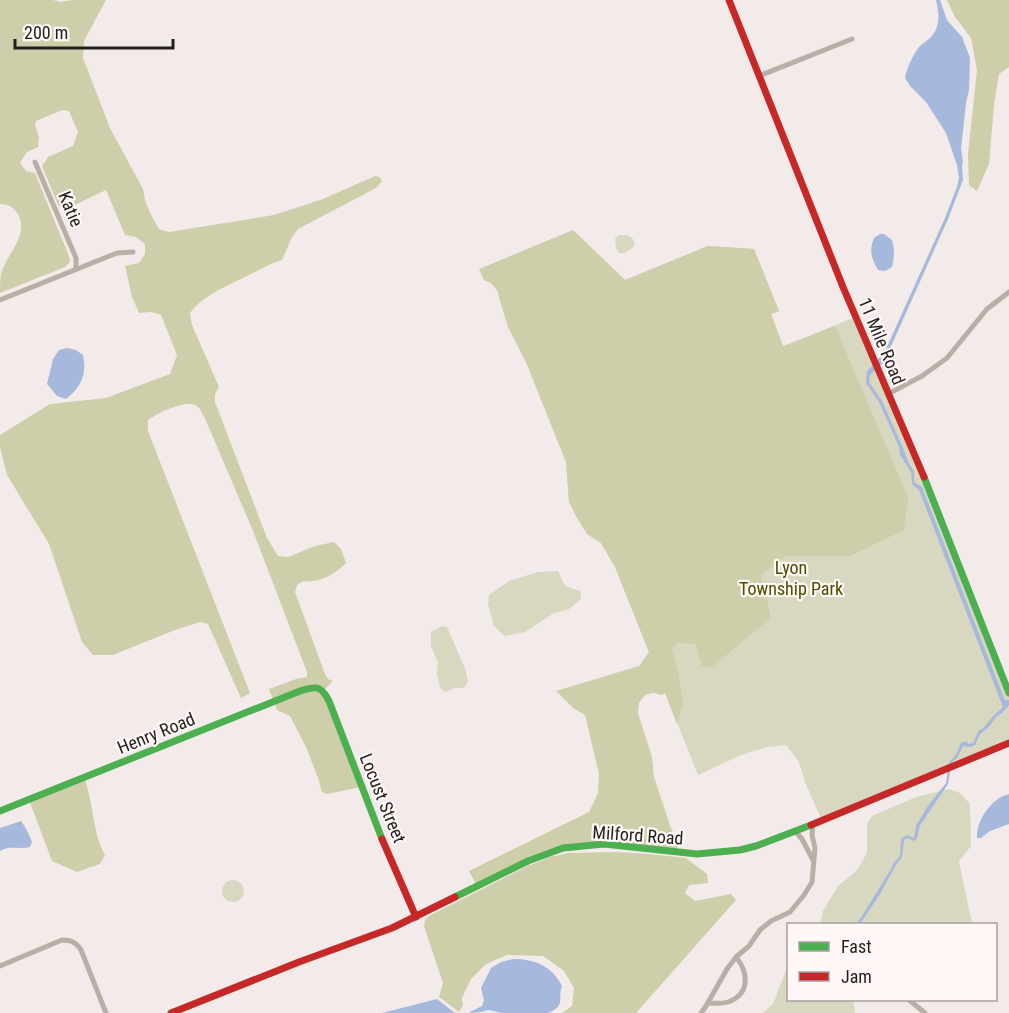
<svg xmlns="http://www.w3.org/2000/svg" width="1009" height="1013" viewBox="0 0 1009 1013" font-family="'Roboto Condensed',sans-serif">
<style>
.green{fill:#d8d7c0}
.forest{fill:#cfceab}
.water{fill:#a7b8dd}
.lines{fill:none;stroke-linecap:round;stroke-linejoin:round}
.street{stroke:#b8b0a6;stroke-width:5}
.fast{stroke:#4caf50;stroke-width:7}
.jam{stroke:#c62828;stroke-width:7}
.labels{text-anchor:middle;dominant-baseline:central;stroke-width:4.5;stroke-linejoin:round;paint-order:stroke}
.street-label{font-size:18px;fill:#221e1d;stroke:#fff8f6}
.park-label{font-size:18px;fill:#4d4f00;stroke:#fff8f6}
</style>
<rect width="100%" height="100%" fill="#f2ebea"/>
<g class="green">
<path d="M573,230l52,50 83,-34 46,3 25,62 -8,3 12,33 72,-30 154,375v51l-187,78 -17,-39 -6,-20 -13,-17 -19,2 -26,8 -43,20 -83,-208 -14,-24 -14,-9 -11,-18 -7,-14 -3,-40 -40,-100 -18,-35 -11,-37 -6,-7 -7,-3z"/>
<path d="M619,235c9,0 13,0 16,9 -3,6 -10,10 -16,9l-3,-5 -1,-9z"/>
<path d="M558,571l7,15 15,5 1,8 -12,10 -15,4 -29,19 -20,4 -11,-10 -6,-22 1,-9 20,-14 29,-9z"/>
<path d="M442,626l5,1 19,44 2,11 -4,6h-10l-8,4 -6,-4 -3,-14 1,-11 -7,-17v-14z"/>
<path d="M949,789l11,4 10,11 1,42 -12,15 13,63h-152l3,-13 15,-25 19,-16 10,-17v-29l5,-8 44,-19z"/>
<circle cx="233" cy="891" r="11"/>
<path d="M787,968h1v32h65l2,13h-92l10,-9z"/>
</g>
<g class="forest">
<path d="M0,0h53l8,2 11,-2h34l-22,41 -1,17 27,70 33,61c2,16 8,26 16,40l10,3 105,-17 49,-16 52,-23 5,1 2,4 -6,7 -78,41 -6,8 -10,23c-11,3 -21,9 -31,14 -21,11 -47,20 -61,39l2,12 27,62 -4,7v8l52,136 11,18 10,1 27,-11 19,-4 7,7 5,14c-12,12 -26,20 -43,18l-6,4 -2,7 30,82 3,5 5,2 -9,9 37,97 -34,7 -5,-2 -4,-14 -12,-31 -16,-31 -13,-6 -8,-21 27,-10 11,-2v-5l-54,-141 -49,-115c-3,-4 -4,-9 -9,-11 -10,-5 -38,8 -47,15v11l102,262 -9,5 -33,-74 -8,-2 -25,8 -62,25h-20l-11,-13 -33,-98 -42,-69 -7,-28v-12l50,-31 56,-6 64,-24 7,-19 -16,-40 -10,-3 -12,1 -7,-16 -7,-31 14,-3 6,-9v-10l-9,-7 -11,-2 -19,-45 -42,20 -6,-5 -16,-39 6,-9 25,-11 5,-14 -9,-21 -7,-1 -26,11 -1,4 4,12 -1,10 -11,5 -7,11 6,8 9,2 34,83 1,6 -5,5 -65,26c0,-6 0,-13 1,-19 5,-19 27,-37 18,-58 -4,-8 -10,-12 -19,-12z"/>
<path d="M947,0h62v67l-10,7 -5,31 -5,59 -12,27 -8,-6 -1,-31 9,-84 -6,-32 -16,-21z"/>
<path d="M573,230l52,50 83,-34 46,3 25,62 -8,3 12,32 52,-20 73,171 -4,33 -54,26h-63l-26,19 10,43 -59,49 -10,-1 -6,-22 -18,-1 -6,6 6,21 5,34 -6,20 -12,-31 -3,2 -9,-2 -8,2 -6,8 -1,10 14,44 2,20 25,75 -75,-8 -41,4 -86,38 -8,-15 120,-59 9,-19 1,-19 -14,-59 -12,-7 -17,-17 83,-25 10,-14 -34,-85 -14,-24 -14,-9 -11,-18 -7,-14 -3,-40 -40,-100 -18,-35 -11,-37 -6,-7 -7,-3 -5,-11z"/>
<path d="M84,778c10,24 8,54 21,77l-5,9 -23,8 -25,-11 -23,-61z"/>
<path d="M614,852l35,2 37,4 21,16 1,9 -19,2 -4,8 10,8 36,-7 5,6 -100,113h-74l10,-7 2,-18 -10,-17 -21,-15 -36,-1 -21,9 -15,15 -9,19 1,7 -4,7 -20,-15 4,-14 -19,-57 1,-6 4,-4 99,-50 22,-9 18,-4z"/>
</g>
<g class="water">
<path d="M936,0h4l7,20 15,17 8,21 -1,32 -3,13 -5,46 2,13 -1,2 1,16 -15,39 -64,143 -14,13 -1,7 13,19 22,49 4,12 6,10v10l8,5 82,211 1,2h4v5l-7,8 -5,3 -9,12 -8,6 -5,11 -5,2 -7,-1 -6,12 -5,4 -4,22 -27,40 -2,4 -2,11 -4,2 -5,-3 -4,2 -2,17 -6,8 -16,29 -20,30h-3l34,-55 2,-5 7,-8 1,-17 6,-4 7,3 2,-12 11,-19 19,-24 3,-21 7,-7 5,-12 6,-2 1,3 5,-1 6,-13h2c5,-4 8,-9 12,-14 4,-4 7,-5 10,-9l-84,-217 -7,-6 -1,-12 -11,-17 -1,-8 -7,-16 -13,-29 -13,-19 1,-12 9,-9 10,-13 59,-131 12,-31 2,-9 -2,-13 -11,-32 -20,-31 -16,-16 -5,-8c2,-11 8,-23 14,-31 4,-4 8,-6 12,-10 10,-11 8,-24 5,-37z"/>
<path d="M880,234h4l8,6c3,10 2,17 0,27l-7,4 -7,-1c-7,-12 -9,-19 -4,-32z"/>
<path d="M67,348l9,2 7,5c4,20 -2,32 -17,44l-9,-3 -10,-12 6,-25 6,-9z"/>
<path d="M1009,794v30l-19,7 -9,7h-4c-1,-18 15,-40 32,-44z"/>
<path d="M21,821c5,7 8,13 11,21l-2,5c-12,3 -18,-2 -30,4v-23z"/>
<path d="M513,959c22,0 39,7 49,27 -5,12 5,19 -14,27h-46l-13,-3 -8,2 -11,1v-1l12,-6 2,-6 -3,-12 10,-20 10,-6z"/>
<path d="M437,999l18,14h-73z"/>
</g>
<g class="lines">
<g class="street">
<path d="M759,76l93,-37"/>
<path d="M35,162l41,96v11"/>
<path d="M0,300l117,-47 16,-1"/>
<path d="M888,394l34,-18 25,-18 40,-49 22,-17"/>
<path d="M795,831l7,8 11,21"/>
<path d="M0,966l62,-26c9,0 14,2 19,10l25,63"/>
<path d="M909,1000l16,13"/>
<path d="M708,1003c7,0 14,1 20,-1 22,-8 21,-29 8,-45"/>
<path d="M701,1013l5,-7 21,-37 9,-12 13,-11 11,-16 11,-9 19,-9 14,-17 8,-13 3,-34 -3,-13 1,-11"/>
</g>
<g class="fast">
<path d="M924,477l85,216"/>
<path d="M0,811l300,-120c16,-5 21,-6 29,10l53,138"/>
<path d="M455,897l73,-36 35,-13 41,-4 93,10 43,-4 16,-4 55,-21"/>
</g>
<g class="jam">
<path d="M729,0l114,287 81,190"/>
<path d="M811,825l198,-82"/>
<path d="M382,839l34,78"/>
<path d="M171,1013l128,-51 93,-34 63,-31"/>
</g>
</g>
<g class="labels">
<g class="street-label">
<text transform="translate(71 209) rotate(67)">Katie</text>
<text transform="translate(882 341) rotate(67)">11 Mile Road</text>
<text transform="translate(156 733) rotate(-22)">Henry Road</text>
<text transform="translate(383 798) rotate(68)">Locust Street</text>
<text transform="translate(638 835) rotate(4)">Milford Road</text>
</g>
<g class="park-label">
<text x="791" y="567">Lyon<tspan x="791" dy="21">Township Park</tspan></text>
</g>
</g>
<rect x="787" y="923" width="210" height="78" fill="#fff8f6" stroke="#a7a19f" stroke-width="1.5"/>
<rect x="799" y="942" width="30" height="9" fill="#4caf50" stroke="#a7a19f" stroke-width="1.5"/>
<text x="841" y="953" font-size="18" fill="#221e1d">Fast</text>
<rect x="799" y="972" width="30" height="9" fill="#c62828" stroke="#a7a19f" stroke-width="1.5"/>
<text x="841" y="983" font-size="18" fill="#221e1d">Jam</text>
<path d="M15 39v9h158v-9" fill="none" stroke="#221e1d" stroke-width="3"/>
<text x="24" y="39" font-size="18" fill="#221e1d" stroke="#fff8f6" stroke-width="4.5" paint-order="stroke">200 m</text>
</svg>
